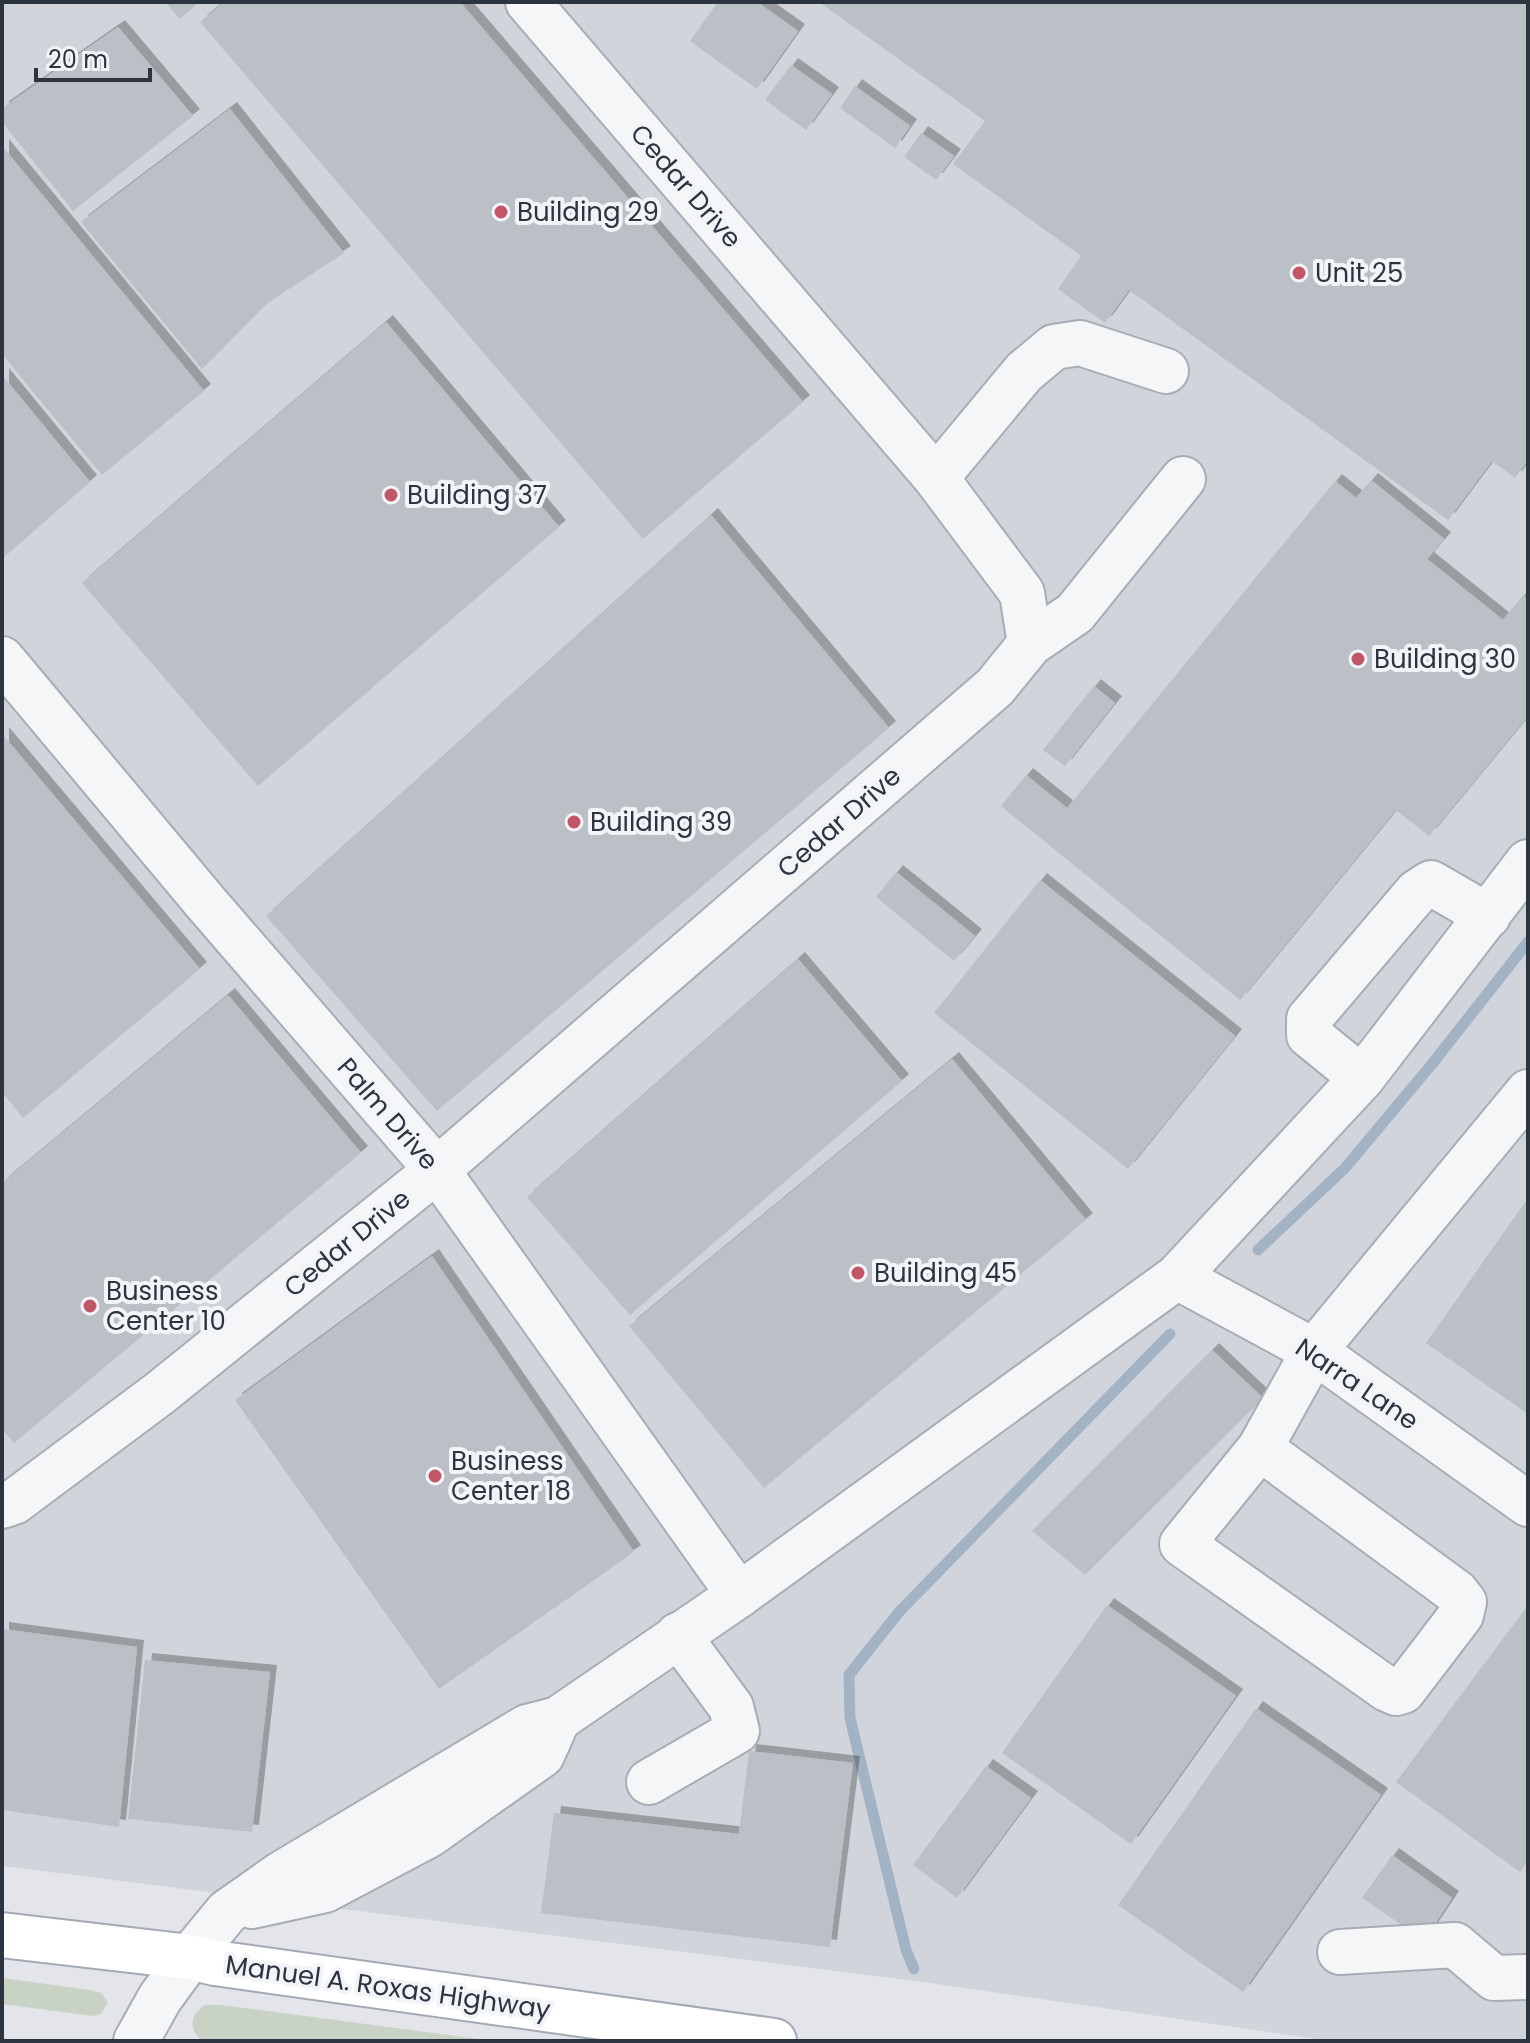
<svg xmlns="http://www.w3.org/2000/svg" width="1530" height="2043" viewBox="0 0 1530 2043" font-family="Poppins,sans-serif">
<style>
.built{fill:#d1d5db}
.green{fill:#c8d2c5}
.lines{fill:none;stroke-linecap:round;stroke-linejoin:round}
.stream{stroke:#a2b3c6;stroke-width:11}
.building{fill:#bbbfc6;filter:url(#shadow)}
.minor-casing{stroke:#a8acb4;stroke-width:48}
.major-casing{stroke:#a3aab4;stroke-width:48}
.minor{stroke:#f5f6f8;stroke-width:44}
.major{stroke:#fff;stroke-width:44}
.poi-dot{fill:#c15666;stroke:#f2f4f7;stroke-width:3}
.labels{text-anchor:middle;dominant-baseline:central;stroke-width:8;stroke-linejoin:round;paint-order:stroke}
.street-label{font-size:26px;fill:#2c3440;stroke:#f2f4f7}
.poi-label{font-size:26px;fill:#2c3440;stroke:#f2f4f7;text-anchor:start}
</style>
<defs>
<filter id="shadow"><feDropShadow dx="7" dy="-7" stdDeviation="0" flood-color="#0004"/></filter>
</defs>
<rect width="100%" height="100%" fill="#e3e5ea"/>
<path class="built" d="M2,2h1526v2039h-198l-400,-58 -928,-117z"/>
<g class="green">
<path d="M2,1978l88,12 11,3 7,9 -7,12 -8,2 -91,-12z"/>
<path d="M206,2005h15l273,36h-290c-17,-9 -14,-29 2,-36z"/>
</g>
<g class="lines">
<g class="stream">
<path d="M1258,1250l87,-82 87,-104 96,-122"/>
<path d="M914,1969l-8,-19 -56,-232 -1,-43 50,-63 271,-278"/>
</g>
</g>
<g class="building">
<path d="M165,2h34l-19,17z"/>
<path d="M224,2h236l343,400 -160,137 -443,-517z"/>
<path d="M718,2h39l41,29 -41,58 -67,-48z"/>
<path d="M819,2h709v458l-13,18 -23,-17 -44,59 -319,-230 -24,33 -47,-34 23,-33 -128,-92 32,-43z"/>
<path d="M118,27l75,89 -120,95 -71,-89v-14z"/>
<path d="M791,65l41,29 -26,36 -41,-30z"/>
<path d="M855,86l55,40 -15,22 -55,-40z"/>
<path d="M230,109l114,144 -78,51 -64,65 -121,-147z"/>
<path d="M921,133l33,23 -18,24 -32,-23z"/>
<path d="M2,146l202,245 -102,84 -100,-121z"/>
<path d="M386,322l173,205 -301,259 -176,-203z"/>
<path d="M2,375l88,107 -88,77z"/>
<path d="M1371,480l73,59 -17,20 76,61 20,-25 5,5v116l-99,120 -33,-26 -156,190 -239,-194 25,-31 41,33 268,-327 21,17z"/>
<path d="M711,515l178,213 -452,383 -171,-195z"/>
<path d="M1094,686l21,17 -50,63 -22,-16z"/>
<path d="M2,734l198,235 -177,149 -21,-26z"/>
<path d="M896,872l79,64 -21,25 -78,-64z"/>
<path d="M1040,880l195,156 -107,133 -194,-156z"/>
<path d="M798,959l104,122 -272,234 -103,-118z"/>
<path d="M228,995l133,158 -347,290 -12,-14v-246z"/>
<path d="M952,1059l134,161 -322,268 -135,-162z"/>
<path d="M1528,1198v216l-102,-71z"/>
<path d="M432,1256l202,296 -195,137 -204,-289z"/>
<path d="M1212,1350l51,48 -178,177 -53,-44z"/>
<path d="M1107,1605l129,91 -105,148 -129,-91z"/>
<path d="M1528,1605v256l-8,11 -124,-90z"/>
<path d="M2,1629l135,18 -18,180 -117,-17z"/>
<path d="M145,1660l125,12 -18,160 -124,-13z"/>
<path d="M1256,1708l125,87 -138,197 -125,-87z"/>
<path d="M749,1751l104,12 -23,184 -289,-34 13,-100 185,21z"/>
<path d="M986,1766l45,32 -74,100 -44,-33z"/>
<path d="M1392,1855l60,43 -28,42 -62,-42z"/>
</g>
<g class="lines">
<g class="minor-casing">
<g id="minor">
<path d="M936,478l88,-106 30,-25 26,-4 86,28"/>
<path d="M1030,644l45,-31 108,-134"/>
<path d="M2,659l204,244 231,267 302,425"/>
<path d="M1362,1078l-53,-43v-16l108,-127 14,-9 57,33"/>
<path d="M1177,1277l137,74 214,153"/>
<path d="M1260,1448l196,144 8,10 -3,13 -58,76 -7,2 -9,-4 -205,-145 78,-96 54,-97 214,-259"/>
<path d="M2,1506l12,-4 146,-109 277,-223 558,-483 35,-43 -8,-51 -86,-115 -408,-476"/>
<path d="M649,1782l88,-51 -6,-24 -53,-72"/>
<path d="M252,1906l73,-16 104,-55 113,-80 16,-36"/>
<path d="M1340,1952l115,-7 39,33 34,-1"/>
<path d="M136,2041l24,-43 30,-41 37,-45 54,-38 246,-147 31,-8 181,-124 438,-318 185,-199 166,-216"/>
</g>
</g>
<g class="major-casing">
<path id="major" d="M2,1935l188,22 25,6 559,78"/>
</g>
<use href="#minor" class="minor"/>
<use href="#major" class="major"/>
</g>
<g class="poi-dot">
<circle cx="501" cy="212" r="8"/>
<circle cx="1299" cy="273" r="8"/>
<circle cx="391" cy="495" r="8"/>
<circle cx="1358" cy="659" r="8"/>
<circle cx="574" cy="822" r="8"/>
<circle cx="858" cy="1273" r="8"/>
<circle cx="90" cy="1306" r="8"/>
<circle cx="435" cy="1476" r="8"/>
</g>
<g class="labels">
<g class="street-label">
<text transform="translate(686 186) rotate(49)">Cedar Drive</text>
<text transform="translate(839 822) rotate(-41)">Cedar Drive</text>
<text transform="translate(388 1114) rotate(49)">Palm Drive</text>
<text transform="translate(347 1243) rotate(-39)">Cedar Drive</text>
<text transform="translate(1357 1384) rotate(34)">Narra Lane</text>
<text transform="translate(388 1987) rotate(8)">Manuel A. Roxas Highway</text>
</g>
<g class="poi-label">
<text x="517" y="212">Building 29</text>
<text x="1315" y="273">Unit 25</text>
<text x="407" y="495">Building 37</text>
<text x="1374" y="659">Building 30</text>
<text x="590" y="822">Building 39</text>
<text x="874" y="1273">Building 45</text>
<text x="106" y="1291">Business<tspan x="106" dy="30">Center 10</tspan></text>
<text x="451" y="1461">Business<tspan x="451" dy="30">Center 18</tspan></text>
</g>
</g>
<rect width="1530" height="2043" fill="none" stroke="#2c3440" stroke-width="8"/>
<path d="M36 68v12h114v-12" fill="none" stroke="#2c3440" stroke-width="4"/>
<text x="48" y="68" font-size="24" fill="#2c3440" stroke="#f2f4f7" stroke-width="6" paint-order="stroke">20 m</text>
</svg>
